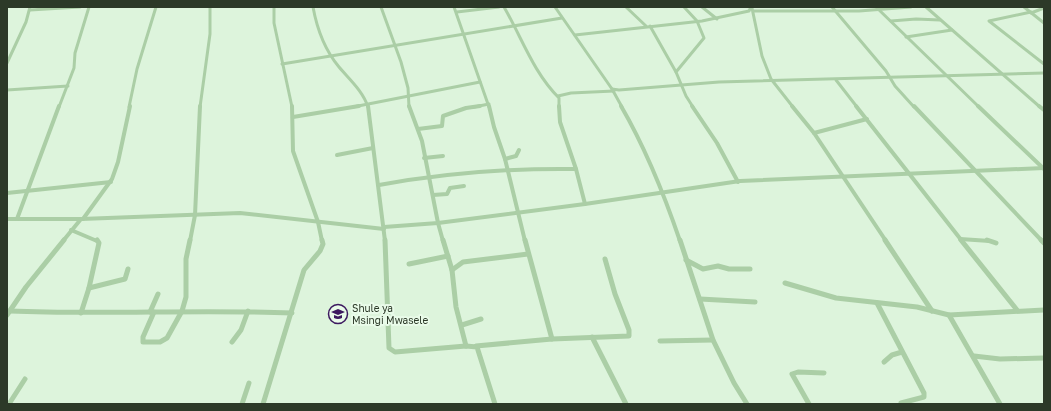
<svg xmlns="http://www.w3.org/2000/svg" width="1051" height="411" viewBox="0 0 1051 411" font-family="'Golos Text',sans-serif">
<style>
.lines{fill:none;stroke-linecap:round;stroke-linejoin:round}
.street-far2{stroke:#abcea6;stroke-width:3}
.street-far1{stroke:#abcea6;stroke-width:4}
.street{stroke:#abcea6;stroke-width:5}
.labels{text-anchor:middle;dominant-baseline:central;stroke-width:4;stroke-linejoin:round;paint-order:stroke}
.poi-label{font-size:10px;fill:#2c3928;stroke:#e9fbe9;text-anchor:start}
</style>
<rect width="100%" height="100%" fill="#ddf4dc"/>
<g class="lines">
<g class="street-far2">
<path d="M274,7v16l18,84"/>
<path d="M313,7c4,22 11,42 26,60 10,12 24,24 29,40"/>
<path d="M381,7l20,55 7,26 1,19"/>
<path d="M454,7l35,100"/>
<path d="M504,7c18,31 29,65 55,91v9"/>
<path d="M555,7l57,82 10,18"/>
<path d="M626,7l20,19"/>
<path d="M684,7l13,14 7,17 -28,34 10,24 7,11"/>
<path d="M702,7l15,12"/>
<path d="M832,7l54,64 9,15 19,21"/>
<path d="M876,7l103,100"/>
<path d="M926,7l114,100"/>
<path d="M1024,7l20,16"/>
<path d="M752,8l10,48 9,23 22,28"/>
<path d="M30,10l50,-3"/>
<path d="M754,11h105l52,-4"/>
<path d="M457,12l42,-5"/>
<path d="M1031,12l-42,9 55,43"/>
<path d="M1031,13l13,-5"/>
<path d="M891,21l25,-2 24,1"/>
<path d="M650,26l26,46"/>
<path d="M575,35l127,-14 47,-10 2,-4"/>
<path d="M906,37l46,-7"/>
<path d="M7,63l19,-41 4,-15"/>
<path d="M282,64l280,-46"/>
<path d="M836,80l21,27"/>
<path d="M612,89l7,1 100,-8 325,-9"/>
<path d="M7,90l61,-4"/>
<path d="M558,96l13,-3 43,-2"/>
<path d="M59,107l15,-39 1,-15 14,-46"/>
<path d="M129,107l8,-38 19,-62"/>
<path d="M200,107l10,-73v-27"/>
<path d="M353,107l127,-25"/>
<path d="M474,107l15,-3"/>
</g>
<g class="street-far1">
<path d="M292,106l1,45 25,71 4,19"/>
<path d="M368,106l17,135"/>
<path d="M409,106l13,35 16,82 5,18"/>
<path d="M489,106l5,21 11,32 20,82"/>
<path d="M621,106c25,43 43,88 59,135"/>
<path d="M692,106l25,37 21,39"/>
<path d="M792,106l22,27 72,108"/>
<path d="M856,106l106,135"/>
<path d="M914,106l128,135"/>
<path d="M978,106l66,63"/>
<path d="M1039,106l5,4"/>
<path d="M293,117l66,-11"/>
<path d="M418,129l24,-3 1,-10 23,-8 14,-2"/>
<path d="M814,133l53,-14"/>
<path d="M337,155l36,-7"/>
<path d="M424,158l19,-2"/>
<path d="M505,159l11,-3 3,-6"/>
<path d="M576,169l9,35"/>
<path d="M379,185c66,-12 130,-17 197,-16l-16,-47 -1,-16"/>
<path d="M7,193l104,-11"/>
<path d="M433,195l14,-1 3,-6 14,-2"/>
<path d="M7,219h74l159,-6 144,16"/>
<path d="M17,219l42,-113"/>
<path d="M83,219l29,-40 6,-17 12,-56"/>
<path d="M384,227l54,-4 147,-19 155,-23 304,-13"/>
<path d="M71,230l26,11"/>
<path d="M960,239l30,2"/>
<path d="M63,241l18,-22"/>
<path d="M190,241l5,-26 5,-109"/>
</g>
<g class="street">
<path d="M385,240l4,108 6,4 71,-6 11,1 18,57"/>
<path d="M443,240l9,30 4,37 10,39"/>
<path d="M525,240l27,99"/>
<path d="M680,240l33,100 21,43 13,21"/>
<path d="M885,240l47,71"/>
<path d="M961,240l56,70"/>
<path d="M987,240l9,3"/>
<path d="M1041,240l3,3"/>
<path d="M686,260l17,9 15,-3 11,3h21"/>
<path d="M409,264l39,-8"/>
<path d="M452,270l11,-8 65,-8"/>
<path d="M785,283l51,15 81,9 32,8 95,-5"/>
<path d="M89,288l10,-45 -2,-3"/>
<path d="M700,299l55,3"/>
<path d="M877,303l47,90v4l-23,6"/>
<path d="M10,311c94,4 188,-2 282,2"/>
<path d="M150,312l8,-18"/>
<path d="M154,312l-11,25v5h17l7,-4 15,-27 4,-14v-38l4,-19"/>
<path d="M81,313l8,-25 36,-9 3,-10"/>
<path d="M7,315l19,-28 38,-47"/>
<path d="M949,315l51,89"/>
<path d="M462,325l19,-6"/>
<path d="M592,337l34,67"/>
<path d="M660,341l53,-1"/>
<path d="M232,342l9,-12 7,-19"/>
<path d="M476,346l76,-7 77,-3v-6l-14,-36 -10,-35"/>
<path d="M974,356l26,3 44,-1"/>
<path d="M884,362l8,-7 10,-3"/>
<path d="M9,404l16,-25"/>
<path d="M242,404l7,-21"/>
<path d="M263,404l41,-134 16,-19 3,-7 -1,-4"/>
<path d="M809,404l-17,-30 6,-2 26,1"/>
</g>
</g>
<defs>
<g id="school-ring" transform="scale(1)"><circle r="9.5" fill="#e9fbe9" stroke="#3c195f" stroke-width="1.5"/><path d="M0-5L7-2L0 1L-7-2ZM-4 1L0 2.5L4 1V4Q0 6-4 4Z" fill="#3c195f"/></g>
</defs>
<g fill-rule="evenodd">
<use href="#school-ring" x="338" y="314"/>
</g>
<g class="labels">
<g class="poi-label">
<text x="352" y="308">Shule ya<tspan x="352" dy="12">Msingi Mwasele</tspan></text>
</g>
</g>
<rect width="1051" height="411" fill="none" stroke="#2c3928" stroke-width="16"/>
</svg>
